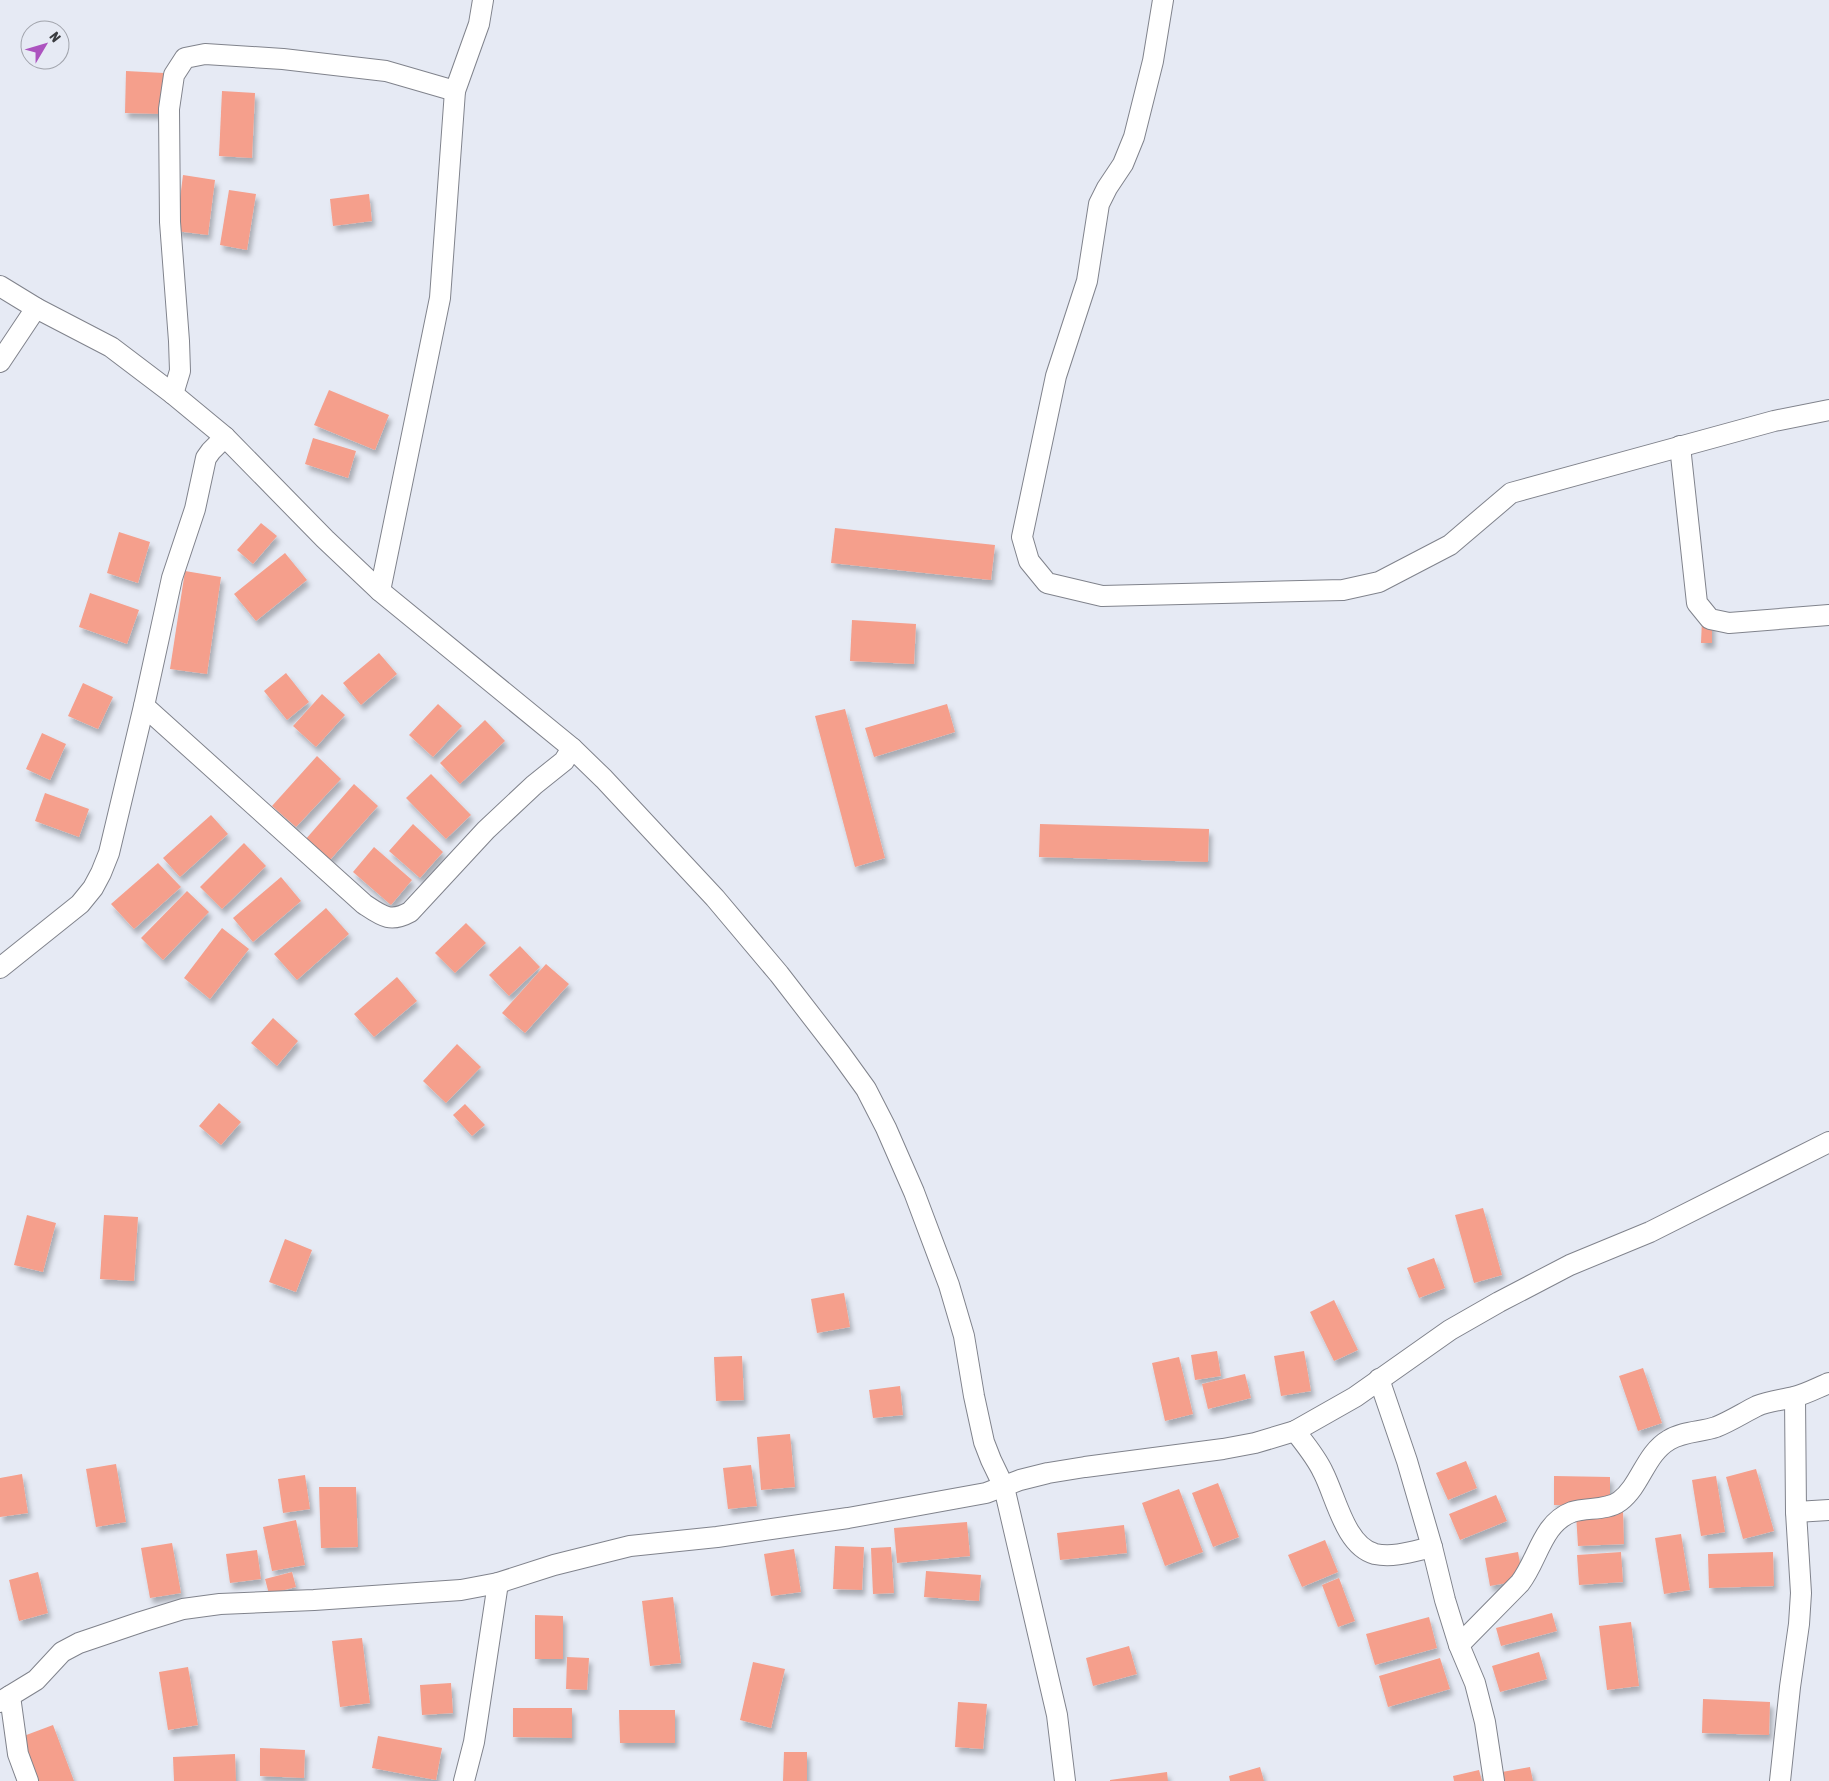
<svg xmlns="http://www.w3.org/2000/svg" width="1829" height="1781" viewBox="0 0 1829 1781" font-family="'Asap Condensed',sans-serif">
<style>
.building{fill:#f59f8c;filter:url(#shadow)}
.lines{fill:none;stroke-linecap:round;stroke-linejoin:round}
.street-casing{stroke:#80838c;stroke-width:22}
.street{stroke:#fff;stroke-width:20}
</style>
<defs>
<filter id="shadow"><feDropShadow dx="3" dy="5.5" stdDeviation="2.5" flood-color="#0004"/></filter>
</defs>
<rect width="100%" height="100%" fill="#e6eaf4"/>
<g class="building">
<path d="M126,71l38,2 -1,41 -38,-1z"/>
<path d="M222,91l33,2 -3,65 -33,-2z"/>
<path d="M183,175l32,5 -7,55 -32,-4z"/>
<path d="M229,190l27,4 -9,56 -27,-5z"/>
<path d="M369,194l3,27 -39,5 -3,-27z"/>
<path d="M329,390l60,25 -14,35 -61,-25z"/>
<path d="M313,438l43,13 -8,27 -43,-14z"/>
<path d="M261,523l16,13 -24,28 -16,-14z"/>
<path d="M835,528l160,17 -4,35 -160,-17z"/>
<path d="M119,532l31,10 -12,41 -31,-10z"/>
<path d="M285,553l22,27 -51,41 -22,-27z"/>
<path d="M185,571l36,6 -14,97 -37,-5z"/>
<path d="M90,593l49,17 -12,34 -48,-17z"/>
<path d="M852,620l64,4 -2,40 -64,-3z"/>
<path d="M1702,620h10v23h-11z"/>
<path d="M379,653l18,21 -36,31 -18,-22z"/>
<path d="M286,673l23,29 -22,18 -23,-29z"/>
<path d="M83,683l30,14 -15,32 -30,-13z"/>
<path d="M322,694l23,21 -29,32 -23,-21z"/>
<path d="M438,704l24,22 -29,31 -24,-22z"/>
<path d="M947,704l8,28 -81,25 -9,-29z"/>
<path d="M845,709l40,149 -30,9 -40,-151z"/>
<path d="M485,720l20,21 -45,43 -20,-21z"/>
<path d="M42,733l24,11 -16,36 -24,-11z"/>
<path d="M317,756l24,23 -45,48 -24,-21z"/>
<path d="M431,774l40,41 -25,24 -40,-41z"/>
<path d="M354,784l24,22 -49,55 -24,-21z"/>
<path d="M45,793l44,16 -10,28 -44,-16z"/>
<path d="M211,815l17,19 -48,43 -17,-19z"/>
<path d="M413,824l30,28 -23,26 -31,-27z"/>
<path d="M1040,824l169,5 -1,33 -169,-5z"/>
<path d="M244,843l22,23 -44,43 -22,-22z"/>
<path d="M374,847l38,33 -21,25 -38,-33z"/>
<path d="M158,863l23,24 -47,42 -23,-25z"/>
<path d="M281,877l20,24 -48,41 -20,-24z"/>
<path d="M187,891l22,21 -46,48 -22,-22z"/>
<path d="M326,908l23,26 -52,46 -23,-26z"/>
<path d="M466,923l20,20 -31,30 -20,-20z"/>
<path d="M222,928l27,21 -39,50 -26,-21z"/>
<path d="M520,946l20,21 -31,29 -20,-21z"/>
<path d="M546,964l23,20 -44,49 -23,-20z"/>
<path d="M397,977l20,24 -43,36 -20,-23z"/>
<path d="M273,1018l25,23 -21,25 -26,-23z"/>
<path d="M457,1044l24,23 -35,36 -23,-22z"/>
<path d="M219,1103l22,19 -20,23 -22,-19z"/>
<path d="M465,1104l20,21 -13,11 -19,-21z"/>
<path d="M1483,1208l19,67 -28,8 -19,-68z"/>
<path d="M27,1215l29,8 -13,49 -29,-7z"/>
<path d="M104,1215l34,2 -4,64 -34,-2z"/>
<path d="M285,1239l27,11 -16,42 -27,-10z"/>
<path d="M1434,1258l11,30 -26,10 -12,-30z"/>
<path d="M844,1293l6,34 -33,6 -6,-34z"/>
<path d="M1334,1300l24,50 -24,11 -24,-49z"/>
<path d="M1217,1351l4,25 -26,4 -4,-25z"/>
<path d="M1304,1351l7,40 -30,5 -7,-40z"/>
<path d="M742,1356l2,44 -28,1 -2,-44z"/>
<path d="M1179,1357l14,57 -28,7 -13,-58z"/>
<path d="M1643,1368l19,55 -24,8 -19,-55z"/>
<path d="M1245,1374l6,24 -43,11 -6,-25z"/>
<path d="M900,1386l3,29 -30,3 -4,-28z"/>
<path d="M790,1434l5,53 -34,3 -4,-53z"/>
<path d="M1466,1461l11,27 -29,12 -12,-27z"/>
<path d="M116,1464l10,58 -30,5 -10,-58z"/>
<path d="M751,1465l6,41 -29,3 -5,-41z"/>
<path d="M1756,1469l18,62 -31,8 -17,-62z"/>
<path d="M22,1474l6,39 -28,4v-39z"/>
<path d="M305,1475l5,34 -27,4 -5,-34z"/>
<path d="M1554,1476l56,1v29l-56,-1z"/>
<path d="M1716,1476l9,56 -24,4 -9,-56z"/>
<path d="M1218,1483l21,54 -26,10 -21,-54z"/>
<path d="M319,1487h37l2,60 -37,1z"/>
<path d="M1179,1489l24,63 -38,14 -23,-63z"/>
<path d="M1496,1495l11,26 -47,19 -11,-26z"/>
<path d="M1623,1511l1,33 -46,2 -2,-32z"/>
<path d="M296,1520l9,45 -33,6 -9,-44z"/>
<path d="M967,1522l3,34 -73,7 -3,-35z"/>
<path d="M1124,1525l3,28 -67,7 -3,-27z"/>
<path d="M1681,1534l9,56 -26,4 -9,-56z"/>
<path d="M1325,1540l13,32 -36,15 -14,-32z"/>
<path d="M172,1543l9,50 -31,5 -9,-50z"/>
<path d="M835,1546l29,1 -2,43 -29,-1z"/>
<path d="M891,1547l3,46 -21,1 -2,-46z"/>
<path d="M794,1549l7,43 -30,4 -7,-42z"/>
<path d="M257,1550l4,29 -31,4 -4,-29z"/>
<path d="M1518,1552l5,28 -33,6 -5,-28z"/>
<path d="M1621,1552l2,30 -44,3 -2,-30z"/>
<path d="M1773,1552l1,34 -65,2 -1,-34z"/>
<path d="M926,1571l55,4 -2,26 -55,-4z"/>
<path d="M38,1572l10,41 -29,8 -10,-41z"/>
<path d="M292,1572l4,15 -27,7 -4,-15z"/>
<path d="M1339,1578l16,43 -17,6 -16,-42z"/>
<path d="M673,1597l8,66 -31,3 -8,-65z"/>
<path d="M1552,1613l5,18 -56,15 -5,-18z"/>
<path d="M535,1615l28,1v43h-28z"/>
<path d="M1429,1617l8,31 -62,17 -9,-31z"/>
<path d="M1631,1622l8,64 -32,4 -8,-64z"/>
<path d="M362,1638l8,65 -30,4 -8,-66z"/>
<path d="M1129,1646l8,28 -44,12 -7,-28z"/>
<path d="M1539,1652l8,27 -47,13 -8,-26z"/>
<path d="M567,1657l22,1 -2,32 -21,-1z"/>
<path d="M1440,1658l10,31 -62,18 -9,-31z"/>
<path d="M753,1662l32,7 -14,59 -31,-8z"/>
<path d="M188,1667l10,58 -30,5 -9,-58z"/>
<path d="M451,1683l2,30 -31,2 -2,-30z"/>
<path d="M1703,1699l67,3 -1,33 -67,-2z"/>
<path d="M958,1702l29,2 -4,45 -28,-2z"/>
<path d="M513,1708h59v30l-59,-1z"/>
<path d="M619,1710h56v33h-55z"/>
<path d="M53,1725l21,56h-37l-16,-44z"/>
<path d="M378,1736l64,12 -6,32 -64,-12z"/>
<path d="M260,1748l45,2 -1,28 -44,-2z"/>
<path d="M784,1752h23v29h-24z"/>
<path d="M235,1754l1,27h-62l-1,-24z"/>
<path d="M1260,1767l4,14h-34l-1,-5z"/>
<path d="M1530,1767l3,14h-29l-2,-9z"/>
<path d="M1479,1770l3,11h-28l-1,-5z"/>
<path d="M1167,1772l1,9h-58v-1z"/>
</g>
<g class="lines">
<g class="street-casing">
<g id="street">
<path d="M1163,0l-10,61 -19,76 -11,27 -16,24 -8,16 -12,77 -31,95 -34,161 7,24 18,22 55,13 241,-6 36,-8 71,-37 61,-52 263,-72 55,-11"/>
<path d="M0,286l36,22 75,39 62,47 52,43 100,102 55,52 192,157 32,31 111,119 64,76 61,79 26,36 20,39 28,64 35,93 15,51 10,60 10,46 7,18 13,27 53,228 8,66"/>
<path d="M0,362l36,-54"/>
<path d="M173,394l7,-23 -1,-30 -9,-119 -1,-113 5,-34 11,-17 20,-4 78,5 103,12 69,20"/>
<path d="M1680,446l17,157 13,16 19,4 100,-8"/>
<path d="M380,591l60,-293 15,-207 24,-67 4,-24"/>
<path d="M144,706l220,198c18,12 26,19 46,8l76,-82 48,-45 30,-24 8,-13"/>
<path d="M0,968l80,-64 13,-16 8,-15 8,-20 35,-147 28,-128 23,-69 11,-51 5,-7 14,-14"/>
<path d="M1379,1379l28,82 25,86 13,53 14,45 16,38 10,39 9,59"/>
<path d="M1295,1431c10,13 21,26 28,41 13,25 22,74 52,82 19,4 39,-3 57,-7"/>
<path d="M1796,1512l33,-2"/>
<path d="M1459,1645l61,-62c18,-23 22,-60 52,-71 15,-5 35,-1 48,-11 21,-16 25,-47 49,-61 14,-9 33,-8 47,-13 15,-6 27,-14 41,-21 12,-5 25,-6 37,-9 12,-3 23,-9 35,-14"/>
<path d="M10,1696l8,58 10,27"/>
<path d="M0,1702l36,-22 26,-28 17,-9 62,-21 42,-13 37,-5 94,-4 147,-10 37,-7 56,-18 76,-19 87,-9 131,-19 138,-25 34,-13 28,-7 37,-6 138,-18 32,-6 40,-12 60,-34 95,-67 49,-28 71,-37 80,-33 179,-90"/>
<path d="M464,1781l10,-39 24,-159"/>
<path d="M1780,1781l10,-94 9,-63 2,-31 -5,-81 -1,-115"/>
</g>
</g>
<use href="#street" class="street"/>
</g>
<g transform="translate(45 45) rotate(52)"><circle r="24" fill="#e6eaf4" stroke="#a1a4ac"/>
<path d="M0-4L9 19L0 12L-9 19Z" fill="#ac53bf"/>
<text y="-8" font-size="14" font-weight="bold" text-anchor="middle" fill="#393b3f">N</text>
</g>
</svg>
